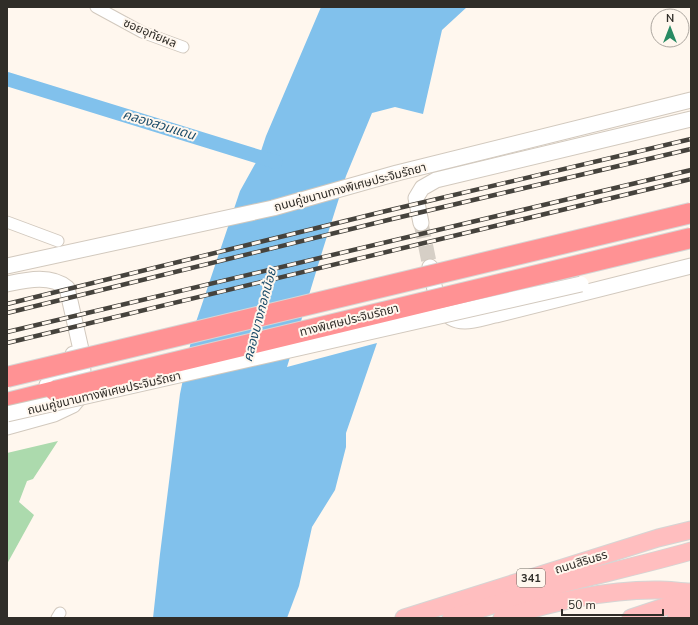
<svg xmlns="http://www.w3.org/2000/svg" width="698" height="625" viewBox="0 0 698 625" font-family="'Nunito Sans','Noto Sans Thai',sans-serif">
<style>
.green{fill:#acdaad}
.water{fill:#81c1ec}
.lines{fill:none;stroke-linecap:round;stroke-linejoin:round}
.canal{stroke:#81c1ec;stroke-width:14}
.secondary-tunnel{stroke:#d6cfc6;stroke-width:15;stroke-dasharray:15 8;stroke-linecap:butt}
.street-casing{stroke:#d2c9be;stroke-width:13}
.secondary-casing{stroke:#d2c9be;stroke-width:17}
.primary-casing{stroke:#d6d5d4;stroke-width:19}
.highway-casing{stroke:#d6d5d4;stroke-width:22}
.street{stroke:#fff;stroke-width:11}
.secondary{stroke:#fff;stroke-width:15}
.primary{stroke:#ffbebf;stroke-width:17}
.highway{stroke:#ff9294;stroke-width:20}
.rail-casing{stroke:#46433d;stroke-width:4.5}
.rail{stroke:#fff7ee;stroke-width:3;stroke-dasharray:9;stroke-linecap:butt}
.secondary-bridge-casing{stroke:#d2c9be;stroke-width:17;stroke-linecap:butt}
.highway-bridge-casing{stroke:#d6d5d4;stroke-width:22;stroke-linecap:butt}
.secondary-bridge{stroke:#fff;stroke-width:15}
.highway-bridge{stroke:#ff9294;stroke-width:20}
.labels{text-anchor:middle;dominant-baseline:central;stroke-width:4;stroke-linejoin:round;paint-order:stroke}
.shield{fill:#fff7ee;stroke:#6e6a63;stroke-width:1}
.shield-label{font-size:11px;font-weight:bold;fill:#302d28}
.street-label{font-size:12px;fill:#302d28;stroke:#fff7ee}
.water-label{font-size:13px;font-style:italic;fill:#1a4b68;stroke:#fff7ee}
</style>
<rect width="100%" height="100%" fill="#fff7ee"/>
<path class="green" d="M58,441l-25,38 -6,2 -8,21 15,13 -27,49v-111z"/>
<path class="water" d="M321,7h146l-25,23 -19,84 -28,-7 -23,6 -26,63 -23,73 -36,118 90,-24 -31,90v14l-11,43 -23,37 -13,59 -12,32h-134l7,-64 20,-160 13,-63 47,-140 19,-34 7,-21z"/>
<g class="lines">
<path class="canal" d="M7,79l269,83"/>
<path class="secondary-tunnel" d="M421,223l9,44"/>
<g class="street-casing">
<g id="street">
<path d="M96,7l46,25 41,15"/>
<path d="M7,222l51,19"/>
<path d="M57,618l3,-5"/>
</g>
</g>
<g class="secondary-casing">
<g id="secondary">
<path d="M421,223l-5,-25 6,-10 14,-8 255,-61"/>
<path d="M7,266l266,-58 124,-35 294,-73"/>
<path d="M430,267c5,21 7,54 35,54 10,0 21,-4 31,-6l195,-49"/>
<path d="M7,284c19,-4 44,-10 60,4l15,66 2,37 -2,3 -9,11 -19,9 -47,13"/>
<path d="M47,385c19,-6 31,-8 26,-31"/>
</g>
</g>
<g class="primary-casing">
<g id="primary">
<path d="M404,618l254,-80 33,-8"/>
<path d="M451,618c39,-12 77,-25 115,-35 42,-11 84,-20 125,-32"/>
<path d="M502,618c51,-16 104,-29 158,-28 10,0 21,2 31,2"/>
<path d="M631,618l60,-20"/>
<path d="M676,618l15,-5"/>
</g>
</g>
<g class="highway-casing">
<path id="highway" d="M7,403l48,-12"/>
</g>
<use href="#street" class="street"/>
<use href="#secondary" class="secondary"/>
<use href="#primary" class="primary"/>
<use href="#highway" class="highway"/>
<g class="rail-casing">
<g id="rail">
<path d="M7,304l379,-93 305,-72"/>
<path d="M7,313l381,-93 303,-71"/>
<path d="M7,332l684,-162"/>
<path d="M7,343l684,-164"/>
</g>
</g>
<use href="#rail" class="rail"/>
<g class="secondary-bridge-casing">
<path id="secondary-bridge" d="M7,414l574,-130"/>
</g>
<g class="highway-bridge-casing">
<g id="highway-bridge">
<path d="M7,377l684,-164"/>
<path d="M55,391l636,-153"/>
</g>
</g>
<use href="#secondary-bridge" class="secondary-bridge"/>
<use href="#highway-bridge" class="highway-bridge"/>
</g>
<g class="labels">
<rect class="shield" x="517" y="569" width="28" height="18" rx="3"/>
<g class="shield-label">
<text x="531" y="578">341</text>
</g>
<g class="street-label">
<text transform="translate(150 33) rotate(23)">ซอยอุทัยผล</text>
<text transform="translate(350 187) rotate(-15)">ถนนคู่ขนานทางพิเศษประจิมรัถยา</text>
<text transform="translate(349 320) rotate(-14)">ทางพิเศษประจิมรัถยา</text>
<text transform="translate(104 393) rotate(-13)">ถนนคู่ขนานทางพิเศษประจิมรัถยา</text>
<text transform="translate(581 562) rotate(-17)">ถนนสิรินธร</text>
</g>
<g class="water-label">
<text transform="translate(159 125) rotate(17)">คลองสวนแดน</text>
<text transform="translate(260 315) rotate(-75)">คลองบางกอกน้อย</text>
</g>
</g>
<rect width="698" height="625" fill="none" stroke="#302d28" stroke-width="16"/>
<g transform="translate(670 28)"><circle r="19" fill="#fff7ee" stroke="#aca69f"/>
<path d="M0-3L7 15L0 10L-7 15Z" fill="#298a63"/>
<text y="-6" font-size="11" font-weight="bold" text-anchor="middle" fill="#302d28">N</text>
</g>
<path d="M562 609v6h101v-6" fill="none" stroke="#302d28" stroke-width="2"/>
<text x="568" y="609" font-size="12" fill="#302d28" stroke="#fff7ee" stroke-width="3" paint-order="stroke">50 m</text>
</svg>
